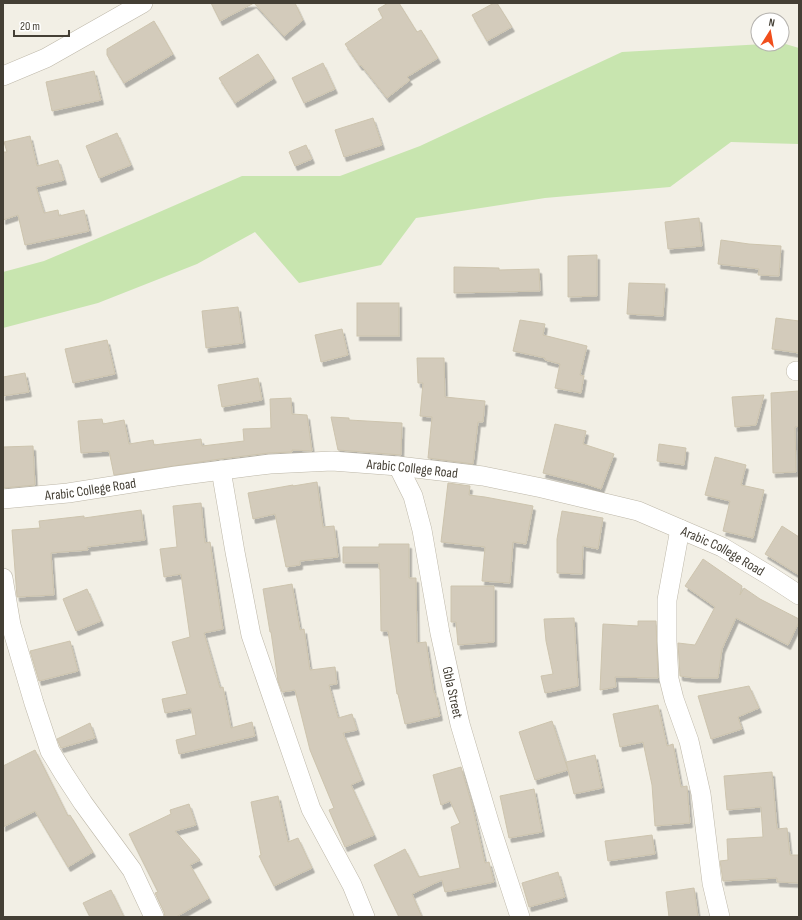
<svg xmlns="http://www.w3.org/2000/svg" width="802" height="920" viewBox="0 0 802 920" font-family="'Sofia Sans Condensed',sans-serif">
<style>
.green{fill:#c8e5af}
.building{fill:#d3cbbb;stroke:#cdc4ae;filter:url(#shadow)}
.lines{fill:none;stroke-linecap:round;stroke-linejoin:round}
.minor-casing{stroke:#bdb7a8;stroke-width:20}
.minor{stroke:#fff;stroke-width:19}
.labels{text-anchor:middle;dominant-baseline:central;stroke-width:3;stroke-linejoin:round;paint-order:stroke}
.street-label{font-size:14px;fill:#443f35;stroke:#fff}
</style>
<defs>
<filter id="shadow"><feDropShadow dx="2.5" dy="4.5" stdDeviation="0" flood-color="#0004"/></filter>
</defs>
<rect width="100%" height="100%" fill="#f2efe5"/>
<path class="green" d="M782,43l17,5v96l-68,-2 -61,45 -125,11 -129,20 -35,47 -82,18 -44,-51 -58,32 -99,39 -95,25v-56l41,-11 97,-41 101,-44h98l80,-30 202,-94z"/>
<g class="building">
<path d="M211,3h84l8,17 -19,16 -30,-33 -34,18z"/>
<path d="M388,3h11l18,29 4,-2 17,28 -31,19 3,3 -23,18 -26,-33 -1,1 -15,-22 38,-26 -5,-9z"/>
<path d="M494,3h3l15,24 -25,14 -15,-26z"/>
<path d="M154,21l19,33 -49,29 -17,-28v-6z"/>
<path d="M258,54l16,24 -39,25 -16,-25z"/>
<path d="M323,63l12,26 -31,14 -12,-25z"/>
<path d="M94,71l7,29 -49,11 -6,-29z"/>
<path d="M373,118l9,27 -38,12 -9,-27z"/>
<path d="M117,133l14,32 -32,13 -13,-32z"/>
<path d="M30,136l7,30 21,-6 6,20 -28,7 8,26 14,-3 1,6 25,-6 5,21 -64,14 -7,-30 -15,5v-68h4l-3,-10z"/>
<path d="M306,145l6,14 -17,7 -6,-14z"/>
<path d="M699,218l3,28 -34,3 -3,-27z"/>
<path d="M721,240l28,4 32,2 -2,30 -21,-1 1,-6 -41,-5z"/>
<path d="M597,255v41l-29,1v-41z"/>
<path d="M454,267l45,1v2l40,-1 1,22 -86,2z"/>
<path d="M629,283l36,1 -2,32 -36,-2z"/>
<rect x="357" y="303" width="42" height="33"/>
<path d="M238,307l5,36 -37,5 -4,-37z"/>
<path d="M776,318l23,3v32l-27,-4z"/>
<path d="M520,320l25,4 -2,11 44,11 -7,29 4,1 -3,17 -26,-5 5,-24 -15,-4v-2l-32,-7z"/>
<path d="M342,329l6,26 -27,7 -6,-27z"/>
<path d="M107,340l8,34 -42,9 -8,-34z"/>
<path d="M417,358h27l1,39 40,4 -2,21h-5l-5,42 -45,-6 4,-41 -12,-1 3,-33h-5z"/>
<path d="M25,373l4,19 -26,4v-19z"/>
<path d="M258,378l4,22 -40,7 -4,-22z"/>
<path d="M799,391v35l-4,1 1,45 -23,1 -2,-80z"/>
<path d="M764,395l-8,30 -21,2 -3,-30z"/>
<path d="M291,398l1,16 15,1 5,36 -20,-1v2l-23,1 -49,6 -106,16 -5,-24 -28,2 -3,-32 24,-2 1,5 21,-4 5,24 24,-4 1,5 47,-6 1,7 42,-5 -1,-12 28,-1 -1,-29z"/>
<path d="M331,417l18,1v2l53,3 -1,32 -63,-5z"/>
<path d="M555,424l31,7 -3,13 31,10 -13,35 -18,-6 -40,-10z"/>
<path d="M659,444l27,4 -2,17 -27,-4z"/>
<path d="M33,446l2,39 -32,3v-41z"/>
<path d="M715,457l31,8 -5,20 23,5 -11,48 -30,-7 7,-30 -25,-6z"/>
<path d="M317,482l6,45 11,-1 4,31 -38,4v4l-14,2 -11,-53 -22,5 -5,-26 45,-8v1z"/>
<path d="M448,483l22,3 -1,9 16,2 48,9 -7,38 -13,-2 -3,41 -28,-2 3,-34 -44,-5z"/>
<path d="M201,503l4,40 5,-1 13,87 -19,4 16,55 3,-1 8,41 21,-6 3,14 -76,18 -3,-14 20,-5 -5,-27 -26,5 -3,-14 25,-5 -15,-52 18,-5 -9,-63 -17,3 -4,-28 17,-2 -4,-41z"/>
<path d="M141,510l4,30 -58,7 1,3 -37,3 3,42 -37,2 -5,-67 28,-2 -1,-7 45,-5v2z"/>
<path d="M562,511l41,7 -5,31 -15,-3 -1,28 -25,-1v-34z"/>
<path d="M782,526l17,11v38l-34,-21z"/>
<path d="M379,544h30v34h7l1,65 9,-1 8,51h1l5,23 -35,8 -7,-30h-1l-9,-63h-7l-1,-62h-1v-6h-36v-16h36z"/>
<path d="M703,559l39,27 -2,9 4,-7 16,11 39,20v3l-11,23 -52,-27 -14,31 -4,29h-24l-14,-2 -2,-33 17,2 20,-38 -30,-21z"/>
<path d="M292,584l8,46 4,-1 6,41 25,-3 2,17 -8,1 9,33 14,-4 5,16 -14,3 19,47 -11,5 23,50 -29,12 -16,-37 5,-2 -24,-58 -15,-60 -13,2 -4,-11 -7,-49h-1l-7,-43z"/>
<path d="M451,586h43v56l-36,3 -2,-23h-5z"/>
<path d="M87,589l14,32 -25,10 -13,-32z"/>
<path d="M574,618l4,68 -33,7 -4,-17 12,-2 -7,-33 -2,-22z"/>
<path d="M638,621h18l2,57 -43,-1 1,10 -16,3 3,-66 35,2z"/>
<path d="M70,641l8,30 -39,10 -9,-30z"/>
<path d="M749,686l10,22 -21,9 4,12 -31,10 -13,-43z"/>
<path d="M658,705l9,41 6,-2 8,43 6,-1 3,37 -35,3 -3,-41 -9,-43 -23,5 -7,-33z"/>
<path d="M552,721l16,49 -33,10 -16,-48z"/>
<path d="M90,723l5,15 -34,10 -4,-9z"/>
<path d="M35,750l33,66 2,-1 23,37 -25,15 -33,-56 -32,16v-61z"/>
<path d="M595,755l7,33 -28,6 -8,-32z"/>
<path d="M461,767l11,38 13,58 4,-1 5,20 -49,10 -3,-12 -30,14 10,23h-23l-25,-52 31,-16 14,28 41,-9 -9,-41 9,-4 -10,-22 -9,4 -8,-30z"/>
<path d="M772,772l5,57 10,-1 3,27h9v28l-22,-1v-4l-54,3 -3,-20 8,-1 -1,-21 36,-2 -2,-30 -34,3 -3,-34z"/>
<path d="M534,789l8,43 -33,6 -9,-42z"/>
<path d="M278,796l10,46 10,-4 14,30 -38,18 -15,-30 2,-1 -10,-53z"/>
<path d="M189,804l7,21 -21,6 25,29 -10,5 19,33 -33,19h-11l-1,-5 -9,-19 3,-1 -29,-58 42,-20 -1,-4z"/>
<path d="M652,835l3,19 -47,7 -3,-20z"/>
<path d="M558,872l7,25 -36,10 -7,-24z"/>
<path d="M694,888l4,29h-29l-3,-25z"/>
<path d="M111,890l13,27h-34l-7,-14z"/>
</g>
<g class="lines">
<g class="minor-casing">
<g id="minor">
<path d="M3,76l43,-18 97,-55"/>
<path d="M796,371h3"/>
<path id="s1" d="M398,466l15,30 9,34 18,103 20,91 30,101 30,92"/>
<path d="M221,470l14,82 16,83 60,174 41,76 13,32"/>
<path id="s2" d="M3,499l65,-6 108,-17 94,-12 62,-3 66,5 85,10 59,12 96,23 84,36 48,29 29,19"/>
<path d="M680,529l-13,71v41l2,38 5,20 15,42 12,53 11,89 8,34"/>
<path d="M3,578l8,47 23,78 16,48 14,23 19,29 49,67 22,47"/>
</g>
</g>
<use href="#minor" class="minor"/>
</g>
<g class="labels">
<g class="street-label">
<text stroke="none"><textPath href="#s2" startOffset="412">Arabic College Road</textPath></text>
<text stroke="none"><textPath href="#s2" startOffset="88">Arabic College Road</textPath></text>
<text stroke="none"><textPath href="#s2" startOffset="736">Arabic College Road</textPath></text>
<text stroke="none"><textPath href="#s1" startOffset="234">Gbla Street</textPath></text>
</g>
</g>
<rect width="802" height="920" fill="none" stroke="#443f35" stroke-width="8"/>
<g transform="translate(770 32) rotate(11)"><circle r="19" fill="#ffffff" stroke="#b4b2ae"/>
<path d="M0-3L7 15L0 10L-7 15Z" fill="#f14e1c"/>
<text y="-6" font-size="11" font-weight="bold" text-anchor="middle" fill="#443f35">N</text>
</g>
<path d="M14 30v6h55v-6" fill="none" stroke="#443f35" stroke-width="2"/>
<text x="20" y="30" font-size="12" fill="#443f35" stroke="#ffffff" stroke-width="3" paint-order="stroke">20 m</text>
</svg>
